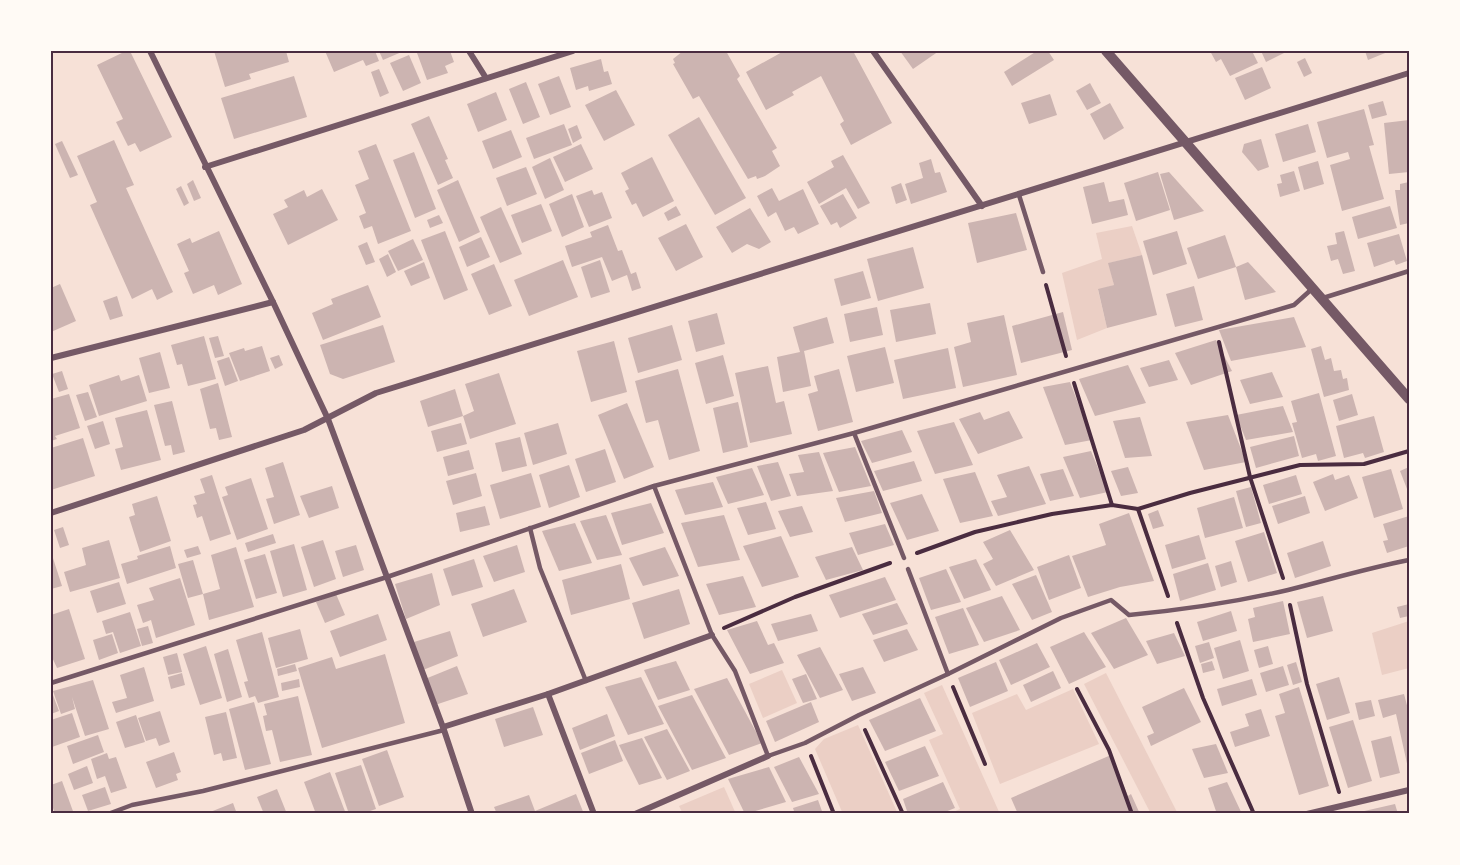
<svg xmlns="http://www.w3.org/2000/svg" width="1460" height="865" viewBox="0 0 1460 865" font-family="Mulish,sans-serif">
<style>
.green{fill:#ebcfc5}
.building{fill:#ccb4b1}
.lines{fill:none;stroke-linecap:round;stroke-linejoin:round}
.path{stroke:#4a2c40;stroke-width:4}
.service{stroke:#755966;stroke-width:4.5}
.minor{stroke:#755966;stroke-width:6}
.tertiary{stroke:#755966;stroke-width:10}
.neatline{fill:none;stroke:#4a2c40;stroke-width:2}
</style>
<rect width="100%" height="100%" fill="#f7e1d7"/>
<g class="green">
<path d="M1132,226l10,29 -33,8 5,22 -16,5 9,38 -30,12 -15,-67 40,-14 -6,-26z"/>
<path d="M1409,621v47l-27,7 -10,-42z"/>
<path d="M782,670l15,33 -34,15 -14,-34z"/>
<path d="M1106,673l72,141h-27l-67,-130z"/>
<path d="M942,685l58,129h-51l11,-5 -31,-69 14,-6 -19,-41z"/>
<path d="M1073,689l26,55 -99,40 -28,-71 45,-19 9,16z"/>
<path d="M858,725l40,89h-55l-28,-65 9,-10z"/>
<path d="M724,787l12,27h-53l-4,-8z"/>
</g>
<g class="building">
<path d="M126,51h4l42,86 -32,15 -5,-9 -7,3 -12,-24 7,-3 -26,-54z"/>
<path d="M214,51h72l3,11 -40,12 2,5 -26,8z"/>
<path d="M325,51h50l4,10 -13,5 -3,-6 -29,12z"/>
<path d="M379,51h25l-21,9z"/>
<path d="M423,51h27l4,11 -9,4 3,7 -21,7 -10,-27z"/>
<path d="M683,51h43l14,25 -3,3 40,69 -5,3 8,15 -15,10 -8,3 -1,-3 -8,3 -49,-83 -6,3 -20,-35 2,-1 -2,-4z"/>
<path d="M784,51h69l39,72 -41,22 -11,-21 4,-3 -23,-45 -29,16 2,3 -28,15 -20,-38z"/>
<path d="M900,51h39l-26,18z"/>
<path d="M1037,51h11l6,9 -42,26 -8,-14z"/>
<path d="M1210,51h42l6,12 -28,13 -9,-17 -5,3z"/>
<path d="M1261,51h27l-22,11z"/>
<path d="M1365,51h25l-22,9z"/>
<path d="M409,55l12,28 -18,8 -13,-28z"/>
<path d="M1305,58l7,15 -8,4 -7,-15z"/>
<path d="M601,59l3,13 4,-1 4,13 -23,7 -1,-5 -12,4 -6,-22z"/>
<path d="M1262,67l9,21 -26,12 -10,-22z"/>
<path d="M379,69l10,24 -9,4 -9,-25z"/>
<path d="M294,76l13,41 -73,22 -13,-41z"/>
<path d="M559,76l12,31 -21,8 -12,-31z"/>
<path d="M526,82l14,35 -17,7 -14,-35z"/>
<path d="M1090,83l11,20 -14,7 -11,-19z"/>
<path d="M616,90l19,35 -31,16 -19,-36z"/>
<path d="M496,92l11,28 -29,12 -11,-28z"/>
<path d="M1050,94l7,21 -28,9 -8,-21z"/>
<path d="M1383,101l4,14 -15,4 -4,-14z"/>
<path d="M1110,103l14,25 -20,12 -14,-26z"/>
<path d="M1364,109l10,36 -5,1 15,53 -42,12 -12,-46 20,-6 -2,-7 -21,6 -10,-36z"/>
<path d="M429,116l19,43 -3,1 8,18 -15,7 -27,-61z"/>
<path d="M699,117l47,81 -31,17 -47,-80z"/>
<path d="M1409,120v52l-20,2 -5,-51z"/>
<path d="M564,124l8,21 -38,14 -8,-21z"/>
<path d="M1308,124l8,28 -33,10 -8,-28z"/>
<path d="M577,125l5,13 -9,5 -5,-14z"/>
<path d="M511,130l11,27 -29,12 -11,-28z"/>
<path d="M1261,139l8,28 -11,4 -16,-19 2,-8z"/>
<path d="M114,140l20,45 -8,3 47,104 -16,8 -5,-11 -20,10 -42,-94 7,-3 -20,-46z"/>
<path d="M62,141l16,34 -8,3 -15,-34z"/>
<path d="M376,144l35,87 -33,13 -6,-18 -8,3 -5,-13 7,-3 -11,-28 14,-6 -11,-28z"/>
<path d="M581,144l12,25 -28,13 -12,-25z"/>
<path d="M414,152l22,57 -21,9 -22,-58z"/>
<path d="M843,155l27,48 -12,6 -12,-21 -27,16 -12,-22 27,-15 -3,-6z"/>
<path d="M652,157l22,44 -31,16 -7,-14 -4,2 -7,-14 4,-2 -8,-16z"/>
<path d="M550,158l14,32 -19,9 -13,-32z"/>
<path d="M931,159l4,14 5,-1 7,20 -36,12 -6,-20 18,-6 -4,-15z"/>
<path d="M1318,161l6,23 -20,6 -6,-23z"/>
<path d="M526,167l11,27 -30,12 -11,-28z"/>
<path d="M1294,171l6,20 -20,6 -3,-13 5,-1 -2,-8z"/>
<path d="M1158,172l12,38 -34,11 -12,-38z"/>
<path d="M1169,172l35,39 -30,9 -14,-46z"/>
<path d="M193,180l8,18 -7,3 -7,-17z"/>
<path d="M458,180l22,52 -21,10 -22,-52z"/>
<path d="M1104,182l5,20 15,-3 4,16 -36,9 -9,-37z"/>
<path d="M1409,182v41l-9,2 -5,-35h5v-6z"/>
<path d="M901,183l6,17 -11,4 -5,-17z"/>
<path d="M181,186l8,17 -5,3 -8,-17z"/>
<path d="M772,188l7,13 24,-12 16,35 -21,10 -4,-7 -9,4 -9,-19 -8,5 -11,-21z"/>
<path d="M322,189l16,31 -50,25 -15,-31 15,-7 -4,-7 20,-10 3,7z"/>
<path d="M592,190l2,5 8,-3 10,26 -23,9 -13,-31z"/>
<path d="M572,194l12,33 -22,10 -13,-33z"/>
<path d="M843,194l14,24 -17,10 -3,-6 -6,3 -11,-19z"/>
<path d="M541,204l11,27 -30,12 -11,-28z"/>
<path d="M676,206l5,9 -13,6 -4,-8z"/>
<path d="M1390,206l7,22 -39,11 -6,-22z"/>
<path d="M501,207l21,47 -22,9 -20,-46z"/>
<path d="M750,208l21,34 -12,7 -12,-5 -15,9 -16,-26z"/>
<path d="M1016,213l11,37 -50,13 -9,-40z"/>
<path d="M439,215l4,8 -13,5 -3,-8z"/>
<path d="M686,224l17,33 -27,14 -18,-33z"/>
<path d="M608,225l10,26 4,-1 9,24 5,-2 5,16 -9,3 -5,-16 -15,6 -10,-24 -30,10 -7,-21 27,-9 -2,-5z"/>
<path d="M219,231l23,53 -24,11 -4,-10 -21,9 -9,-21 5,-2 -12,-27 13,-6 2,5z"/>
<path d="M445,231l23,59 -24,10 -23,-60z"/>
<path d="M1177,231l10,33 -34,11 -10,-34z"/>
<path d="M1344,231l11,40 -12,3 -5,-15 -7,2 -4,-15 10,-2 -2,-11z"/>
<path d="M1399,234l8,27 -11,4 -2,-5 -20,7 -7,-24z"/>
<path d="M1225,235l11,32 -38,12 -11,-31z"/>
<path d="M481,237l9,20 -23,10 -8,-20z"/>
<path d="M413,239l10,21 -25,11 -10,-20z"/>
<path d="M367,242l8,20 -9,3 -8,-19z"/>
<path d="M913,247l11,41 -46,13 -11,-42z"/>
<path d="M388,254l8,18 -9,5 -8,-18z"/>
<path d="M1142,255l15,60 -50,13 -9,-39 16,-4 -6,-22z"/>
<path d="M563,260l15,37 -49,19 -15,-36z"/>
<path d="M600,260l10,32 -19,6 -10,-31z"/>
<path d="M424,262l6,16 -19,8 -7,-15z"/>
<path d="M1248,262l28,30 -31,8 -9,-33z"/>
<path d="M494,264l18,42 -23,9 -18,-41z"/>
<path d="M863,271l8,27 -30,8 -7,-27z"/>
<path d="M60,284l16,37 -25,11v-44z"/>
<path d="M368,285l13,32 -58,23 -11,-27 21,-9 -2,-5z"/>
<path d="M1194,286l9,34 -28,7 -9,-33z"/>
<path d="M117,296l6,20 -13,4 -7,-19z"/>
<path d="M930,303l6,31 -40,8 -6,-32z"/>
<path d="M877,307l6,28 -33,7 -6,-28z"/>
<path d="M1063,312l9,38 -51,13 -9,-37z"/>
<path d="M717,313l8,31 -29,8 -8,-31z"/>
<path d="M1004,315l13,60 -54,12 -9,-40 17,-5 -4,-19z"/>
<path d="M827,317l7,26 -30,8 7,35 -28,6 -6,-35 23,-5 -7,-25z"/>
<path d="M1294,317l12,30 -75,14 -12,-31z"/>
<path d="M383,325l12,37 -52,17 -13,-5 -10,-29z"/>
<path d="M672,325l10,35 -44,13 -10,-35z"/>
<path d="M204,336l12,43 -28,7 -6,-22 -5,1 -6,-20z"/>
<path d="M218,336l6,20 -9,2 -6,-20z"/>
<path d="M1216,340l16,31 -41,14 -16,-32z"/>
<path d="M614,341l13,51 -36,10 -14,-51z"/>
<path d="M262,346l8,25 -30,10 -11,-28 15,-5 1,3z"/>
<path d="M1321,346l4,14 6,-2 3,13 7,-1 2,9 4,-1 2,12 -25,7 -13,-48z"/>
<path d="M885,347l9,36 -38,9 -9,-36z"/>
<path d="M948,348l8,40 -53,11 -9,-39z"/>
<path d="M160,352l10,36 -21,5 -10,-35z"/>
<path d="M279,355l4,10 -8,4 -5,-11z"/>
<path d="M723,355l11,41 -28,8 -11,-41z"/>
<path d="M229,357l9,24 -13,5 -8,-25z"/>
<path d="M1169,360l9,20 -29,7 -9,-19z"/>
<path d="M1128,365l18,38 -51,13 -16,-37z"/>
<path d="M768,366l8,37 8,-2 8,33 -42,9 -15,-70z"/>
<path d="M678,369l22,82 -31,9 -11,-40 -12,3 -11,-42z"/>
<path d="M839,369l14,53 -35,9 -10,-37 10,-3 -4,-15z"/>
<path d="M62,371l6,18 -9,3 -7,-18z"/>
<path d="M1272,372l11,25 -33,7 -10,-24z"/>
<path d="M499,373l17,51 -46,15 -7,-23 11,-5 -9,-27z"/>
<path d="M119,375l2,6 18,-6 8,26 -48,15 -10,-31z"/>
<path d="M1070,382l22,58 -27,5 -22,-58z"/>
<path d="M218,383l14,54 -13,3 -3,-12 -6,1 -10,-40z"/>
<path d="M455,389l8,27 -35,11 -8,-26z"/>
<path d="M88,392l9,25 -12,4 -9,-26z"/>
<path d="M1319,393l17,63 -18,5 -2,-7 -14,4 -10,-35 5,-1 -6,-21z"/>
<path d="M69,394l11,34 -25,8 2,3 -6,2v-42z"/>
<path d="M1352,394l6,21 -19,6 -6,-21z"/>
<path d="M172,401l13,51 -12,3 -2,-10 -6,1 -11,-41z"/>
<path d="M738,402l10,45 -25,6 -10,-45z"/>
<path d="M627,403l27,64 -30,12 -26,-64z"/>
<path d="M1283,406l10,26 -47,8 -10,-25z"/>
<path d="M147,410l14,50 -40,10 -6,-21 8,-2 -8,-29z"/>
<path d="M1009,411l14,27 -45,16 -19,-35 21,-7 4,8z"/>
<path d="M1228,415l18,47 -42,8 -18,-48z"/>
<path d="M1374,416l10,36 -19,6 -2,-5 -19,5 -8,-32z"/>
<path d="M1140,417l12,39 -27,2 -12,-37z"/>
<path d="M103,421l7,23 -15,5 -8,-23z"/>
<path d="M954,422l19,43 -38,9 -18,-43z"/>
<path d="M461,423l6,21 -30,8 -6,-21z"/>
<path d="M558,423l9,31 -34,11 -9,-32z"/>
<path d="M902,430l10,22 -40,11 -11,-22z"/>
<path d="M1294,436l5,20 -43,12 -6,-21z"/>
<path d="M520,437l7,29 -25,6 -7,-29z"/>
<path d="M83,438l12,38 -44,14v-42z"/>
<path d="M855,447l16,39 -32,6 -16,-39z"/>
<path d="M605,449l11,33 -30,10 -11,-33z"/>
<path d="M469,450l5,19 -26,7 -5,-19z"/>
<path d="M1091,451l17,41 -28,6 -17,-41z"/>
<path d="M819,452l14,39 -36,5 -8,-22 15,-2 -6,-17z"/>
<path d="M914,461l8,20 -39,10 -9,-20z"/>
<path d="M283,462l17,53 -26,9 -8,-25 8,-2 -9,-29z"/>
<path d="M778,462l13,34 -20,5 -14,-35z"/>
<path d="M569,465l11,32 -31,11 -10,-33z"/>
<path d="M1029,466l17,38 -48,12 -7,-15 16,-4 -10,-22z"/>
<path d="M1128,467l10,26 -17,3 -10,-25z"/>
<path d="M1409,467v27l-9,-23z"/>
<path d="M752,468l12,27 -36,9 -12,-27z"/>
<path d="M1063,469l11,27 -24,5 -10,-27z"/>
<path d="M1391,469l12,40 -29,9 -12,-41z"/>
<path d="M975,472l18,44 -33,7 -17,-44z"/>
<path d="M476,473l6,23 -29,9 -7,-24z"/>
<path d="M531,473l10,34 -41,12 -10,-34z"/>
<path d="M1333,474l2,6 14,-5 9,23 -33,13 -12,-29z"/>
<path d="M212,475l19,59 -21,7 -8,-25 -5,2 -4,-13 4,-1 -3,-8 11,-3 -5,-14z"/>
<path d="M1296,475l6,19 -33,10 -6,-19z"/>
<path d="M251,478l17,51 -31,11 -15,-43 6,-2 -3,-8z"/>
<path d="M713,482l10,25 -38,8 -10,-25z"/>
<path d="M332,486l7,22 -30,10 -9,-22z"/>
<path d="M1251,487l10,36 -15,4 -10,-36z"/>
<path d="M874,491l8,22 -37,9 -9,-24z"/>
<path d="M922,494l17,37 -32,9 -17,-37z"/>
<path d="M157,496l14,45 -31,11 -11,-35 6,-2 -3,-11z"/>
<path d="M1305,496l5,17 -32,11 -6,-18z"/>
<path d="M1234,497l9,31 -38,10 -8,-30z"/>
<path d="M766,502l10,27 -28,6 -11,-27z"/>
<path d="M651,503l13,30 -42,12 -11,-32z"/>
<path d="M485,506l5,19 -30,7 -4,-19z"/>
<path d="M802,506l11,26 -23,5 -12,-26z"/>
<path d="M1158,510l6,16 -11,3 -5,-15z"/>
<path d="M1129,513l25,68 -34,6 -32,10 -16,-41 34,-11 -7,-21z"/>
<path d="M606,515l16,40 -25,5 -17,-39z"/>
<path d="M724,515l16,45 -42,7 -17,-44z"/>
<path d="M1409,516v30l-22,7 -4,-12 5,-1 -5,-16z"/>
<path d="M575,523l17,40 -33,8 -17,-40z"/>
<path d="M885,524l9,21 -36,10 -9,-22z"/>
<path d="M63,527l6,18 -9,3 -6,-18z"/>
<path d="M1010,530l24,40 -38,16 -13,-22 10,-5 -10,-17z"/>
<path d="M1264,532l13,41 -29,9 -13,-41z"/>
<path d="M273,534l3,9 -28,9 -3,-9z"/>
<path d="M1199,535l7,24 -34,10 -7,-24z"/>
<path d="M781,536l18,41 -37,10 -19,-41z"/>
<path d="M109,540l11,38 -50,14 -6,-20 22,-7 -4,-17z"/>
<path d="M323,540l13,39 -22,8 -13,-40z"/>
<path d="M1323,541l8,25 -36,12 -8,-25z"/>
<path d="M294,544l13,46 -24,7 -13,-46z"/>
<path d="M356,545l8,25 -21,7 -8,-26z"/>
<path d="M517,545l8,27 -31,10 -11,-26z"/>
<path d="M170,546l6,22 -49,16 -6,-20 17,-5 -1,-3z"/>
<path d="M198,546l3,8 -14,4 -3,-8z"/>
<path d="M236,547l18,60 -45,13 -6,-26 -15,4 -10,-34 15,-4 10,34 17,-5 -9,-34z"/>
<path d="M665,547l14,29 -36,10 -14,-28z"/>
<path d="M852,547l11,23 -37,10 -11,-23z"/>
<path d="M51,552l11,34 -11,3z"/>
<path d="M265,554l12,39 -21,6 -12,-39z"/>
<path d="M1069,555l12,33 -32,12 -12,-33z"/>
<path d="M474,559l9,28 -31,9 -9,-27z"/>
<path d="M976,559l15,31 -27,9 -15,-32z"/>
<path d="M1231,561l6,21 -16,5 -6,-21z"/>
<path d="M1208,563l8,27 -36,11 -7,-27z"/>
<path d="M621,564l9,35 -59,16 -9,-35z"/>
<path d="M946,569l15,33 -30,8 -12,-32z"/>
<path d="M432,573l8,32 -34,14 -11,-35z"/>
<path d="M1036,575l16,37 -20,8 -20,-36z"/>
<path d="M743,576l13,31 -37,8 -13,-31z"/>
<path d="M885,577l11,23 -56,18 -11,-23z"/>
<path d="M180,578l15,47 -39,13 -5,-18 -8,3 -6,-18 17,-5 -5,-12z"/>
<path d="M119,582l7,22 -29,9 -7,-22z"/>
<path d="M514,589l13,33 -44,15 -12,-33z"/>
<path d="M679,589l11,35 -46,15 -12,-36z"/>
<path d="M336,594l9,21 -20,8 -9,-21z"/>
<path d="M1002,596l18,34 -36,12 -18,-34z"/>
<path d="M1323,596l10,35 -26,7 -10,-36z"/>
<path d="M1283,601l7,33 -37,8 -5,-23 7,-2 -2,-9z"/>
<path d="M897,603l11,21 -35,11 -11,-21z"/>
<path d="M1409,604v12l-9,2 -3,-11z"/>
<path d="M963,608l16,37 -30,9 -14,-37z"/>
<path d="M69,609l16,50 -28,9 -6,-13v-40z"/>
<path d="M1231,611l6,20 -34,10 -6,-19z"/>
<path d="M130,612l11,34 -21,7 -7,-21 -7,2 -4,-13z"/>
<path d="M378,614l9,26 -47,17 -10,-26z"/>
<path d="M811,614l7,17 -40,10 -7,-17z"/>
<path d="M1126,618l22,37 -34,14 -23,-36z"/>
<path d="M757,621l11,24 6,-2 10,20 -34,11 -23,-44z"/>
<path d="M148,626l5,17 -11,3 -5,-17z"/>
<path d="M300,629l8,30 -32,9 -8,-30z"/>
<path d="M907,629l11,21 -34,12 -11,-22z"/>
<path d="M450,631l8,25 -35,14 -9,-28z"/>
<path d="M262,632l17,65 -21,6 -3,-7 -6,2 -5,-16 4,-1 -12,-41z"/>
<path d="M1084,632l22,35 -37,17 -19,-37z"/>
<path d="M1174,633l11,23 -28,8 -11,-23z"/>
<path d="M112,634l6,19 -19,7 -6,-20z"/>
<path d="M1240,640l9,31 -26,8 -9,-31z"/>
<path d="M1209,642l5,16 -14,5 -5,-17z"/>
<path d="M1037,643l13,24 -39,18 -12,-25z"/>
<path d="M206,646l16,52 -22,7 -17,-51z"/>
<path d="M1268,646l5,18 -14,4 -5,-18z"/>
<path d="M820,647l23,43 -23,8 -23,-43z"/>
<path d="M228,649l14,48 -15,5 -13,-48z"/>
<path d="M177,653l5,19 -14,3 -5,-18z"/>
<path d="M385,654l20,69 -83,25 -24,-80 34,-11 4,12z"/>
<path d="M676,661l14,29 -32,10 -14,-30z"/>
<path d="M1212,661l3,9 -12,3 -2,-9z"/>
<path d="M996,662l12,29 -38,16 -12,-29z"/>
<path d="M1296,662l6,20 -9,3 -6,-20z"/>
<path d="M295,664l2,7 -19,5 -1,-7z"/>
<path d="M457,666l11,28 -33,11 -10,-26z"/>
<path d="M1283,666l6,19 -23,7 -6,-19z"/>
<path d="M144,667l10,34 -38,12 -4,-11 15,-4 -7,-23z"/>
<path d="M863,667l13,26 -24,8 -13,-27z"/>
<path d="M1053,671l8,17 -30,14 -8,-17z"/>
<path d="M182,673l3,12 -14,4 -3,-12z"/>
<path d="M806,674l11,25 -14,4 -11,-24z"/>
<path d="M641,677l23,47 -36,11 -23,-48z"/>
<path d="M1339,677l11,36 -23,7 -11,-36z"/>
<path d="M727,678l35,65 -33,12 -35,-66z"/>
<path d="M299,679l1,8 -18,4 -1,-8z"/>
<path d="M1252,679l5,16 -35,11 -5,-17z"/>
<path d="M93,680l16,49 -24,7 -13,-39 3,12 -14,5 -8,-23z"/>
<path d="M1299,687l30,99 -30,9 -24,-79 10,-3 -6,-19z"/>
<path d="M1184,688l17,34 -50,24 -4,-10 7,-3 -12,-26z"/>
<path d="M51,690l8,21 -8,3z"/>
<path d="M1404,694l5,19 -1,55 -12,-54 -13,4 -5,-18z"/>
<path d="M692,695l34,63 -34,12 -34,-64z"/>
<path d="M298,696l14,59 -32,7 -8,-32 -6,1 -3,-15 4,-1 -3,-11z"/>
<path d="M920,698l16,33 -51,20 -16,-31z"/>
<path d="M1371,700l4,16 -16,4 -4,-17z"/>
<path d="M254,702l17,62 -26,6 -16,-61z"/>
<path d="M811,702l8,20 -44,20 -9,-21z"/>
<path d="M533,707l10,28 -39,12 -9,-28z"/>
<path d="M1261,709l9,27 -35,11 -5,-15 19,-6 -4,-12z"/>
<path d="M160,711l10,31 -11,4 -3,-8 -10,3 -8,-23z"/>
<path d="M226,712l11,46 -14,3 -2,-8 -7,2 -9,-38z"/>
<path d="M72,713l8,24 -28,10 -1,-27z"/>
<path d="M607,714l8,22 -35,14 -8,-22z"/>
<path d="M136,715l9,27 -20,6 -9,-26z"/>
<path d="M1353,720l19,61 -24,7 -19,-61z"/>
<path d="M667,729l23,42 -23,9 -23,-43z"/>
<path d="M98,735l6,17 -31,12 -6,-18z"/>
<path d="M1391,736l9,37 -20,5 -9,-37z"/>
<path d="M642,738l20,40 -23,7 -20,-40z"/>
<path d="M615,740l8,21 -34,13 -8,-21z"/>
<path d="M1216,744l12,29 -24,5 -12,-29z"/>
<path d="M925,746l14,30 -40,15 -14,-29z"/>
<path d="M387,750l17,47 -25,9 -17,-47z"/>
<path d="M174,752l7,20 -5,2 2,6 -22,8 -10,-26z"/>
<path d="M107,753l2,6 7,-2 11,31 -16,5 -6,-17 -8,3 -6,-20z"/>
<path d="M1111,755l17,41 3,-2 9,20h-122l-7,-16z"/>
<path d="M799,757l20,37 -27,8 -18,-35z"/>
<path d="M361,765l15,44 -15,5h-12l-14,-41z"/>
<path d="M87,766l6,17 -19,7 -6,-16z"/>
<path d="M769,767l17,35 -41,12 -17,-35z"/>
<path d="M330,772l16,42h-30l-12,-32z"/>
<path d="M62,781l12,33h-19l-4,-12v-17z"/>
<path d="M943,782l12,26 -15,6h-32l-5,-15z"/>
<path d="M1227,782l15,32h-25l-9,-26z"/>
<path d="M105,787l6,17 -23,7 -6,-16z"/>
<path d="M277,789l10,25h-23l-7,-17z"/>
<path d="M576,794l8,20h-87l-3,-7 35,-12 6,16z"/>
<path d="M818,800l5,14h-28l-2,-6z"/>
<path d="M233,803l4,11h-32z"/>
<path d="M1395,804l3,10h-37l-1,-2z"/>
</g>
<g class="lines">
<g class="path">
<path d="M1046,285l20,71"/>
<path d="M1219,342l31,135 33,101"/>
<path d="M1074,383l38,122"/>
<path d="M1138,509l30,87"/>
<path d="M917,553l58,-21 77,-18 60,-9 26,4 52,-16 110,-28 64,-1 45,-13"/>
<path d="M1290,605l17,79 32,108"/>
<path d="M1177,623l26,75 51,116"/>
<path d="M724,628l71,-31 95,-34"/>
<path d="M953,687l32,77"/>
<path d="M1077,689l32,61 23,64"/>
<path d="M865,730l38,84"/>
<path d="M811,756l23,58"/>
</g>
<g class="service">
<path d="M1019,195l24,77"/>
<path d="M1323,298l86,-27"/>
<path d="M854,433l50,125"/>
<path d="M654,486l58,149 23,36 33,85 37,-13 54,-28 89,-41 113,-56 50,-18 18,15c53,-5 107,-13 159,-25 40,-10 80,-22 121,-30"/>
<path d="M530,528l10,40 46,113"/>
<path d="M908,569l40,105"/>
<path d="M51,683l336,-106 267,-91 200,-53 440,-128 19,-17"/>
<path d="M108,814l24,-9 71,-14 241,-61"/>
</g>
<g class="minor">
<path d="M150,51l123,251 55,117 116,311 28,84"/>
<path d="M469,51l17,27"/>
<path d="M873,51l109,155"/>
<path d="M205,167l368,-116"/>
<path d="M51,358l222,-56"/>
<path d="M51,513l253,-83 72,-37 1033,-320"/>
<path d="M548,694l46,120"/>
<path d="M443,727l105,-33 164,-59"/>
<path d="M635,814l133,-58"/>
<path d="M1307,814l102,-24"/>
</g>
<path class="tertiary" d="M1106,51l303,348"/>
</g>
<rect width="1460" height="865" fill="none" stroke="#fffaf5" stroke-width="105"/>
<rect x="52" y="52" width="1356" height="760" class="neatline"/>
</svg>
